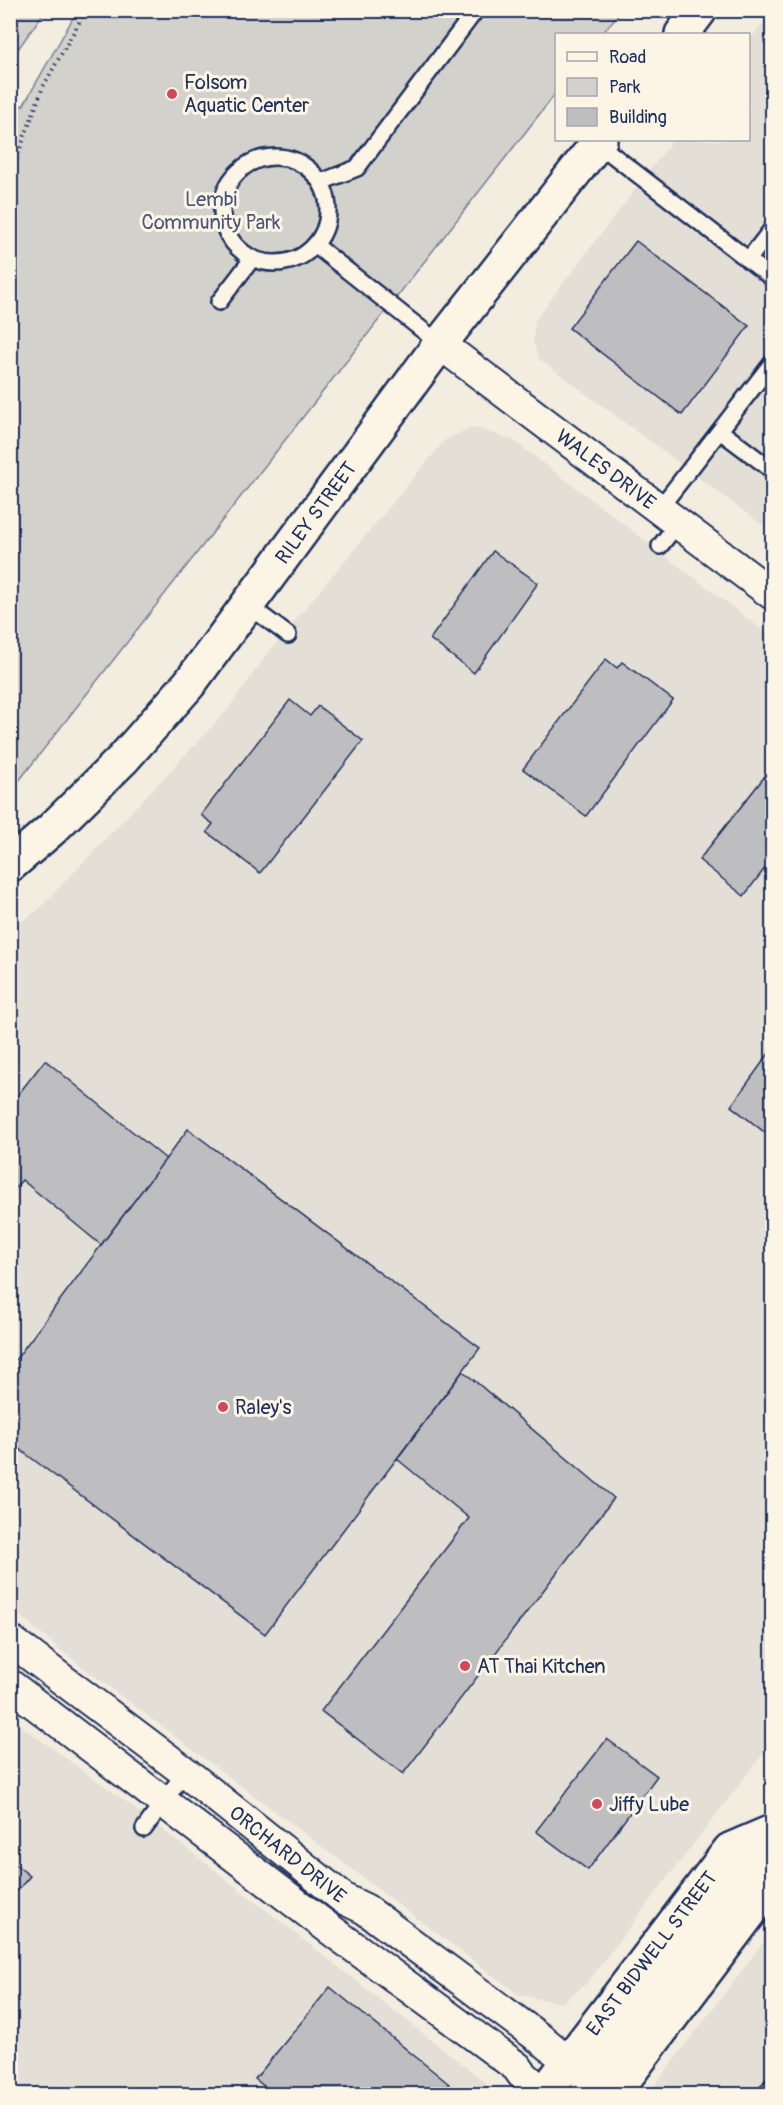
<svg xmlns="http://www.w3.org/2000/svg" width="783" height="2105" viewBox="0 0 783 2105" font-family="Pangolin,sans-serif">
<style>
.built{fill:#e3dfd6}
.green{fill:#d3d1cc;stroke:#778095;stroke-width:1.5}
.building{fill:#bebec0;stroke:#1b2f5e;stroke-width:1.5}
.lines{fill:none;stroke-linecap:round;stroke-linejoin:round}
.lane-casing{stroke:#1b2f5e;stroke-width:20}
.street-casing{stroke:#1b2f5e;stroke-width:34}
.secondary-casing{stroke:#1b2f5e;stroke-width:38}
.primary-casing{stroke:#1b2f5e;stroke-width:38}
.path{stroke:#1b2f5e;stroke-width:4;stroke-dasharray:1.5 4.5;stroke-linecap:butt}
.lane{stroke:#fcf5e5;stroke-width:15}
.street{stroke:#fcf5e5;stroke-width:30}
.secondary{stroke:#fcf5e5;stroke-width:33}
.primary{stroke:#fcf5e5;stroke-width:33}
.poi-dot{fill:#d1495b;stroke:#fcf5e5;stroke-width:2}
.labels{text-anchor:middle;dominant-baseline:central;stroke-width:6;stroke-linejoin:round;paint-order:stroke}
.poi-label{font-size:20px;fill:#1b2f5e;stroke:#fcf5e5;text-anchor:start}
.park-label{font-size:20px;fill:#49587a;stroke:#fcf5e5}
.street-label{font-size:20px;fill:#1b2f5e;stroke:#fcf5e5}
</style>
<rect width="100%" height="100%" fill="#f3ede0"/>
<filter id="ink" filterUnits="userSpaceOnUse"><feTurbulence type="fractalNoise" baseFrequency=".0167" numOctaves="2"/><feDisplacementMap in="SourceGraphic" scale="12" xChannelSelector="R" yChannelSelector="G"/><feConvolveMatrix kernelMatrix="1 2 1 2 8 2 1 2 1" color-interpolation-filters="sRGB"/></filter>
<g filter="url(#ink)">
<g class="built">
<path d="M772,11v521l-233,-173 -6,-18 2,-20 13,-18 125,-163h75l1,-99z"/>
<path d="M472,427l41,13 259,197v1105l-186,242 -25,19 -42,-8 -459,-345 -49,-42 -1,-678 29,-21 186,-196 43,-60 177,-213z"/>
<path d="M10,1718l118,85 74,57 284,223 4,11h-479z"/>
<path d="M772,1931v163h-124z"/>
</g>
<g class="green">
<path d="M11,10l34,1 -34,48 -1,-48z"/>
<path d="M77,11h544l-19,23h-46v59l-545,698v-689l12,4z"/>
</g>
<g class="building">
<path d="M636,241l113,85 -67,89 -113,-87z"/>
<path d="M493,551l45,32 -64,90 -44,-34z"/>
<path d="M606,659l11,9 5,-6 51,38 -87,116 -63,-47z"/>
<path d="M290,700l20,16 8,-10 45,35 -103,132 -53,-41 6,-8 -12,-9z"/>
<path d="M769,771l3,3v85l-28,37 -45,-36z"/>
<path d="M772,1049v89l-41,-32z"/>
<path d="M45,1060l121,99 -65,86 -79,-65 -12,14v-104l7,6z"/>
<path d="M188,1129l292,219 -215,286 -255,-192v-75z"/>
<path d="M463,1371l151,127 -211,276 -82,-63 148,-193 -72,-59z"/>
<path d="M607,1739l50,37 -69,94 -52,-39z"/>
<path d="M10,1860l20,16 -20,23z"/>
<path d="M330,1987l119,97 -8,10h-167l-19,-15z"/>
</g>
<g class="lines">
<g class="lane-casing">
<g id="lane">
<path d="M597,143l175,135"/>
<circle cx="275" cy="210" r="53"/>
<path d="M321,182l36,-14 119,-158"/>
<path d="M315,245l125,99"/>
<path d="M748,260l24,-31"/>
<path d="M219,302l33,-43"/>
<path d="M720,431l52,39"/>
<path d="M659,509l113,-146"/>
<path d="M660,546l18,-23"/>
<path d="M248,605l40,30"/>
<path d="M144,1829l41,-57"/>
<path d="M766,2094l6,-8"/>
</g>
</g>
<g class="street-casing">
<g id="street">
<path id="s1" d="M440,344l332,250"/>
<path id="s2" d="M10,1640l175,132 159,127 21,10 181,134 23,19"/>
<path d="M10,1685l321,245 186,137 5,7 22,20"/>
</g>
</g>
<g class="secondary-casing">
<g id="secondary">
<path d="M682,34l18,-24"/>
<path id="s3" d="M10,865l42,-36 71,-70 66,-75 251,-340 160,-204"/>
</g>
</g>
<g class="primary-casing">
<g id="primary">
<path id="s4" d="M544,2094l186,-244 42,-18"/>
<path d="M586,2094l9,-20 25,-39 152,-196"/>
<path d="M613,2094l159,-211"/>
</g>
</g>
<path class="path" d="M10,176l33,-89 43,-77"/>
<use href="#lane" class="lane"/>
<use href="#street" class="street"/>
<use href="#secondary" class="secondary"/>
<use href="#primary" class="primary"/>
</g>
</g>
<g class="poi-dot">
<circle cx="172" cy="94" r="6"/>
<circle cx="223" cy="1407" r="6"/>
<circle cx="465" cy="1666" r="6"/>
<circle cx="597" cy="1804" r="6"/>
</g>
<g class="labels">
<g class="poi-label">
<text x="184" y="82">Folsom<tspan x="184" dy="23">Aquatic Center</tspan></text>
<text x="235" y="1407">Raley's</text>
<text x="477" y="1666">AT Thai Kitchen</text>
<text x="609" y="1804">Jiffy Lube</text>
</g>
<g class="park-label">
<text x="211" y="199">Lembi<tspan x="211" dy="23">Community Park</tspan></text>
</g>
<g class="street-label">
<text stroke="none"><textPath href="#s1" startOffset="208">WALES DRIVE</textPath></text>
<text stroke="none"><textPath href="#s3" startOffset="468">RILEY STREET</textPath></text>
<text stroke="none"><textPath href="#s2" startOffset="351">ORCHARD DRIVE</textPath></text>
<text stroke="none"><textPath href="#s4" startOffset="177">EAST BIDWELL STREET</textPath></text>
</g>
</g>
<rect width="783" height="2105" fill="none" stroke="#fcf5e5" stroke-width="36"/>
<rect x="18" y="18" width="747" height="2069" fill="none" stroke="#1b2f5e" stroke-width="2" filter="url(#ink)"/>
<rect x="555" y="33" width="195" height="108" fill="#fcf5e5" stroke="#a2a6af" stroke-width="1.5"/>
<rect x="567" y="52" width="30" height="9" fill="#fcf5e5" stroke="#a2a6af" stroke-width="1.5"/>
<text x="609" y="63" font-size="18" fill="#1b2f5e">Road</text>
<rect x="567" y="78" width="30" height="18" fill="#d3d1cc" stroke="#a2a6af" stroke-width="1.5"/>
<text x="609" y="93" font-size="18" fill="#1b2f5e">Park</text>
<rect x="567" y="108" width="30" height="18" fill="#bebec0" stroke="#a2a6af" stroke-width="1.5"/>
<text x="609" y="123" font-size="18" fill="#1b2f5e">Building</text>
</svg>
